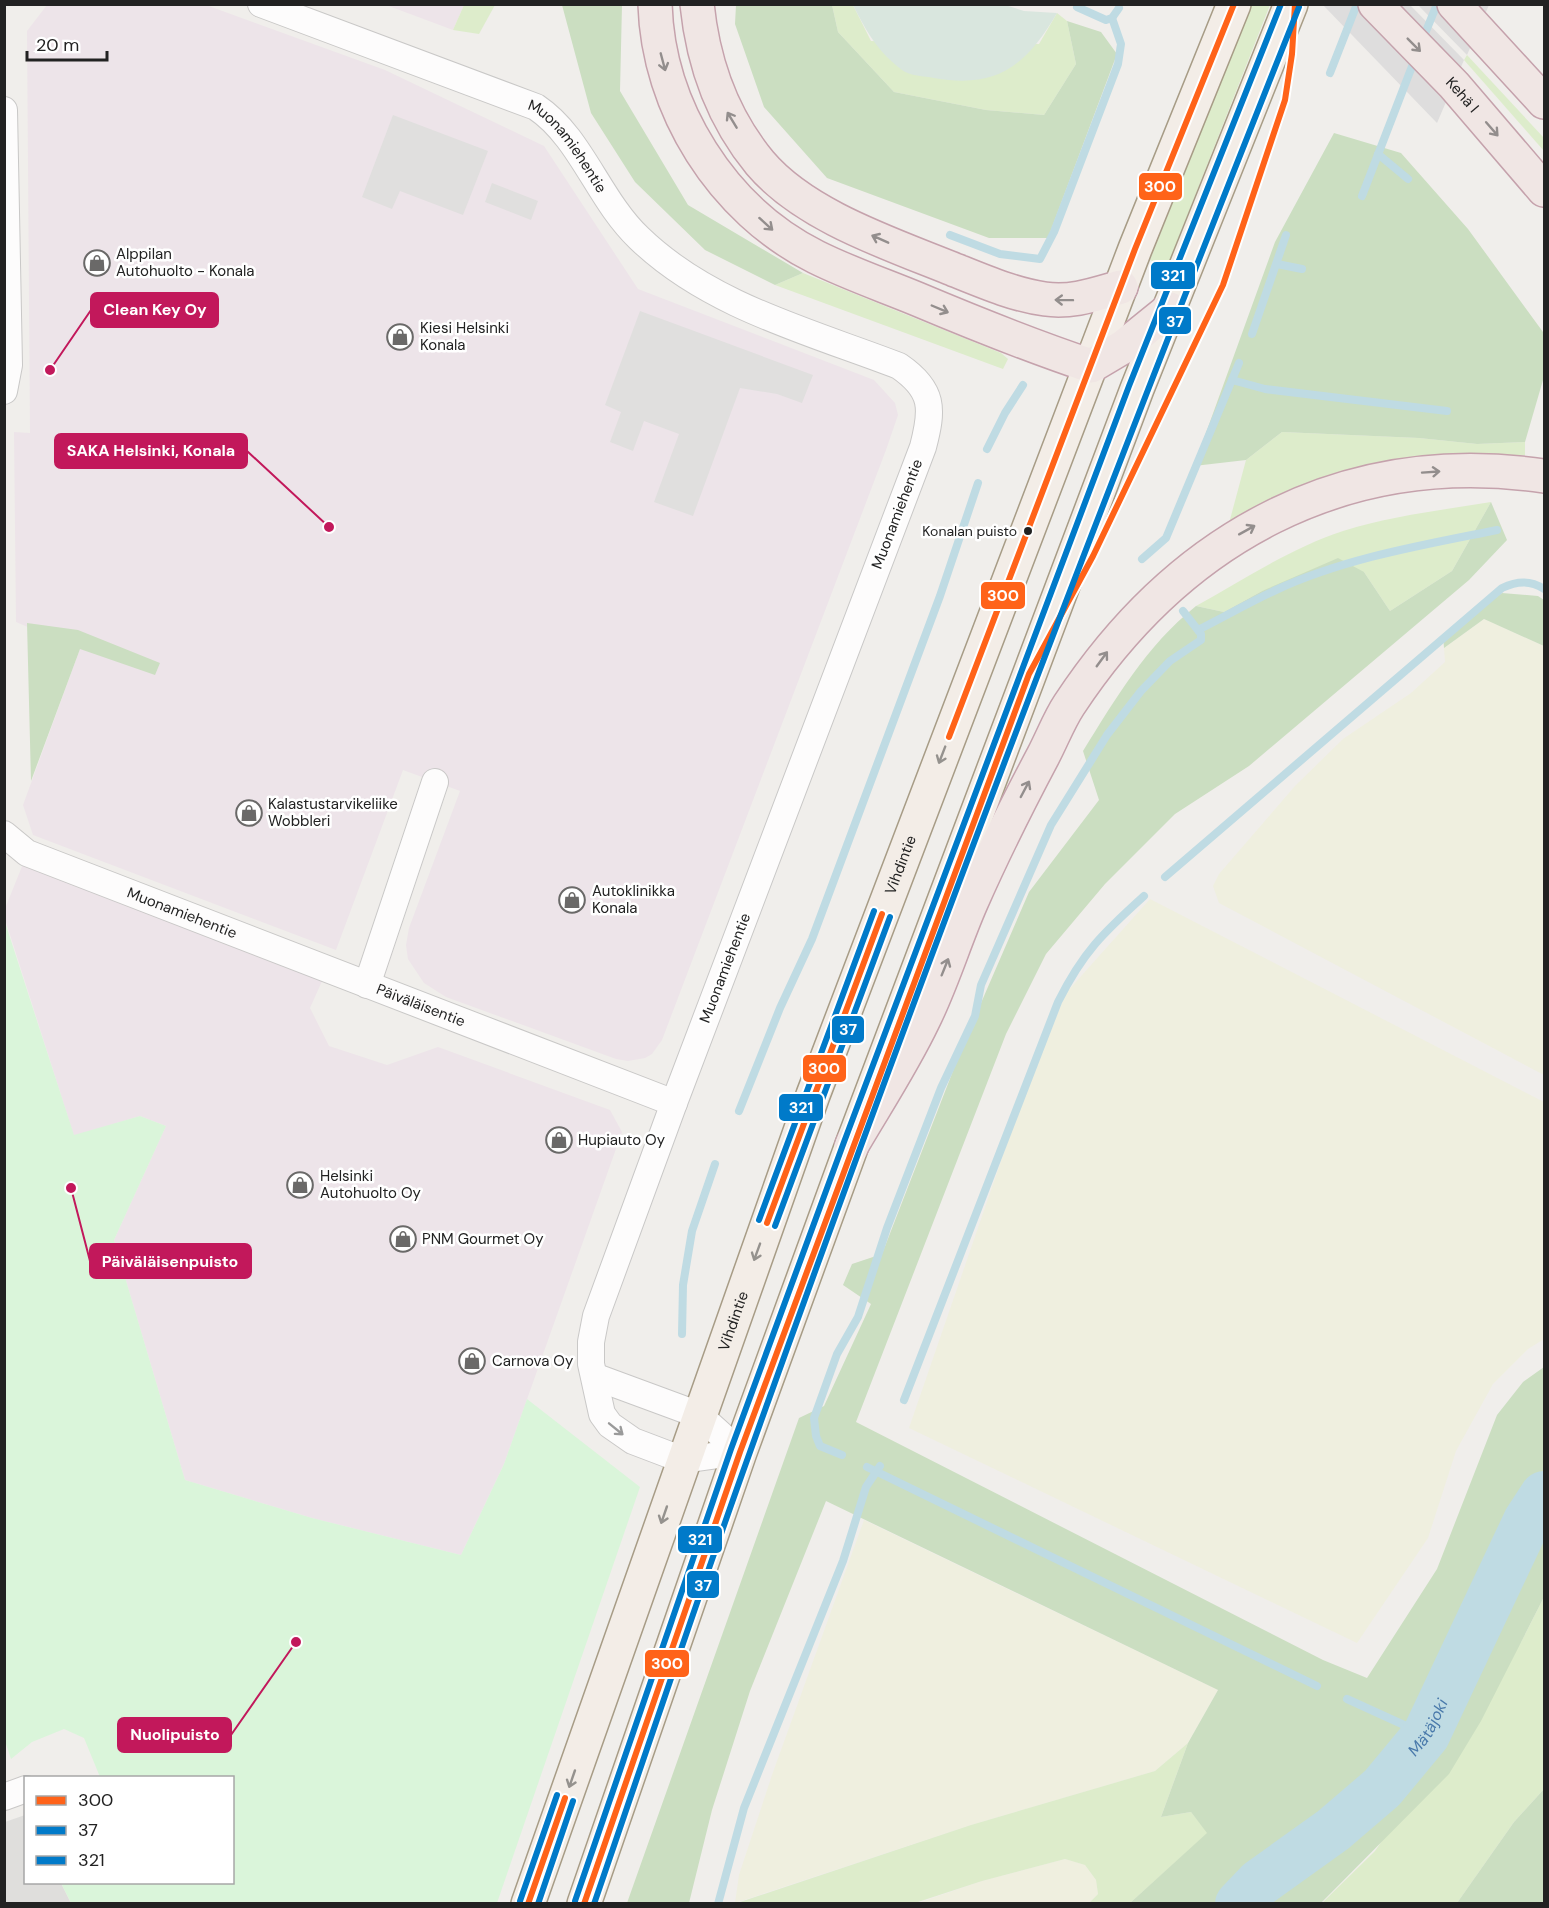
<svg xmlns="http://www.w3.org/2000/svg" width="1549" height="1908" viewBox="0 0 1549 1908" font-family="'DM Sans',sans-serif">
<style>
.residential{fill:#dfdedc}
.industrial{fill:#ede4e9}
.farmland{fill:#efefdf}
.grass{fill:#ddeccb}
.forest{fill:#cbdec1}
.wetland{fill:#d9e6de}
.park{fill:#daf5da}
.parking{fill:#e0dfde}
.pier{fill:#dedddd}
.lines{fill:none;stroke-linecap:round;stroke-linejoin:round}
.stream{stroke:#bfdbe3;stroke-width:8}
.river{stroke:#bfdbe3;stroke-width:48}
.minor-casing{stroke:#c9c8c7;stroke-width:28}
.primary-casing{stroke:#a79c86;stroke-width:36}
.trunk-casing{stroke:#c5a2ac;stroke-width:36}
.minor{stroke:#fdfcfc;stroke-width:26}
.primary{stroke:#f3ede7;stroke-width:33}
.trunk{stroke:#f0e6e4;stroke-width:33}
.bus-1-casing{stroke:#fff;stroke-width:10}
.bus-2-casing{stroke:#fff;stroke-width:10}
.bus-3-casing{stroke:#fff;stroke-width:10}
.bus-1{stroke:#ff6319;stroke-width:6}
.bus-2{stroke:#007ac9;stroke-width:6}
.bus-3{stroke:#007ac9;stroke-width:6}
.oneway{stroke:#938e8d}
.oneway2{stroke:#95928e}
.oneway3{stroke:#9a9a9a}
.bus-dot{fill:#222;stroke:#fff;stroke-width:2}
.labels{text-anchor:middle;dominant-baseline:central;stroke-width:5;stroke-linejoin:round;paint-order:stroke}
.bus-label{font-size:14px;fill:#222;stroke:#fff;text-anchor:end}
.street-label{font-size:15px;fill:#222;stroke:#fff}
.poi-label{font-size:15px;fill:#222;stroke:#fff;text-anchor:start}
.water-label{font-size:16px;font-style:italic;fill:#4a7aab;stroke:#fff}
.leader{fill:none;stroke:#c2185b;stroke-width:2}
.callout-dot{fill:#c2185b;stroke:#fff;stroke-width:2}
.callout{fill:#c2185b;stroke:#c2185b;stroke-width:2}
.callout-label{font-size:16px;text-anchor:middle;font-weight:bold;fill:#fff}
.line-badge{stroke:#fff;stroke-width:2}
.badge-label{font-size:16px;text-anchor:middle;font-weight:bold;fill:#fff}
</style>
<rect width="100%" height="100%" fill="#f0eeeb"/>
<path class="residential" d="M25,1815l1,67 35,1 10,20h-66v-81z"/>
<g class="industrial">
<path d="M47,5h159l179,65 159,76 94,143 236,91 21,23 3,12 -12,35 -224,590 -10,14 -7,4 -17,3 -12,-2 -170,-62 -22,-14 -16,-24 -2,-14 3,-17 51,-137 -57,-21 -67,180 -303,-115 -10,-30 57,-156 -64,-27 -2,-190 16,1 -3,-402z"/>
<path d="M386,5l78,-1v1l-11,25z"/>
<path d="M25,859l298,120 -13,29 19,38 58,19 51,-18 172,63 12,22 -118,332 -43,91 -149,-37 -127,-38 -71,-240 52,-114 -26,-10 -66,20 -69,-217 -1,-8z"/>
</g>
<g class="farmland">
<path d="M1484,619l60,27v429l-325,-172 -6,-17 6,-12 76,-88 48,-47 68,-46 34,-31 -1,-14z"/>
<path d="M1150,899l394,203v237l-16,10 -35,35 -37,67 -28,87 -71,105 -448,-215 111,-322 46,-113z"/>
<path d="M864,1520l354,170 -30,53 -33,28 -184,54 -236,78 4,-28 33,-100z"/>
<path d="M1065,1859l20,6 11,15 2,14 -9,9 -174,1 67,-23z"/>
</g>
<g class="grass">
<path d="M1252,4l18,1 -103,262 -17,-7z"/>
<path d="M464,5h31l-16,29 -26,-4z"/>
<path d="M832,5h21l18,36 168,3 18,-31 10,8 9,43 -32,51 -58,-5 -92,-18 -56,-60z"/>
<path d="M1467,55l77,83v13l-80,-91z"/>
<path d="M803,273l198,80 7,6 -5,10 -228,-84z"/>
<path d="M1282,432l137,6 58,6 48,-2v13l-22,2 -275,70 18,-67z"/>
<path d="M1491,502l-39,69 -62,40 -26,-39 -102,19 -38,21 -28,-6c47,-26 95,-58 147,-75 48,-15 99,-21 148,-29z"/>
<path d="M1544,1597v192l-30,33 -57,81 -136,1 54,-53 146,-209z"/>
<path d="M1188,1743l-27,74 30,-5 17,21 -78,70h-41l9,-9 -2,-14 -11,-15 -20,-6 -83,22 -67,22 -181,1 237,-79 184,-54z"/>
</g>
<g class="forest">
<path d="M562,5h60l-2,86 68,114 115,68 -28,12 -70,-35 -70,-68 -44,-69z"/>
<path d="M736,5h96l6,27 56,60 92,18 58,5 32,-51 -9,-43 34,11 16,22 -69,184h-59l-162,-60 -63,-71 -29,-83z"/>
<path d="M1334,133l67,20 67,76 75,103v48l-18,62 -48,2 -58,-6 -137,-6 -36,28 -52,6 81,-224z"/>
<path d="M1491,502l16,38 -38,40 -220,186 -74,48 -70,70 -59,70 -40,80 -150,388 467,238 44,18 70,-109 60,-154 26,-33 21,-15v230l-63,124 -32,53 -128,129h-191l77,-70 -16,-21 -30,5 27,-74 30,-53 -392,-189 -76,190 -38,119 -23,93h-62l172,-485 25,-12 47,-102 -28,-19 9,-21 30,-10 83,-214 64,-148 70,-92 -16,-49c33,-53 63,-105 113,-145l28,6 38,-21 76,-33 26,14 26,39 62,-40z"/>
<path d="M1502,593l36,3 6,4v46l-60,-27 -40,29 -1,-13z"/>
<path d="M27,623l51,7 82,33 -5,12 -75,-26 -49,132z"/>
<path d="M1544,1789v114h-87l57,-81z"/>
</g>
<path class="wetland" d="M1005,5l19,6 33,2c-31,53 -60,76 -123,65 -10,-2 -24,-2 -32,-8 -24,-18 -36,-39 -49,-65z"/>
<path class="park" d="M4,919l70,216 66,-19 26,10 -52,114 71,240 127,38 149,37 43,-91 23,-65 113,88 -143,416h-426l-10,-20 171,-1v-104l-132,-1 -16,-39 -20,-9 -32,13 -21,17 -6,-18z"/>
<g class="parking">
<path d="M393,115l95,36 -25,64 -63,-24 -8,18 -30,-12z"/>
<path d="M492,183l46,18 -7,19 -46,-18z"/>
<path d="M640,311l173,64 -11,28 -25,-9 -37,-6 -47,128 -39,-14 25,-68 -35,-13 -11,30 -23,-9 11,-30 -16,-7z"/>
</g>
<g class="pier">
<path d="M1323,5h87l54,55 -27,63z"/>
<path d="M1418,5h71l-22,50z"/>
</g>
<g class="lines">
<g class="stream">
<path d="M1077,7l29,13 6,-2 7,-10"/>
<path d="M1422,41l15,-37"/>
<path d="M1330,73l27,-69"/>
<path d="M1378,154l30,25"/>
<path d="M1362,196l54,-140"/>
<path d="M950,235l50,19 40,5 14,-27 64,-168 3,-20 -9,-26"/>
<path d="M1277,264l25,5"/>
<path d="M1252,334l34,-99"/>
<path d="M1232,380l33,9 182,22"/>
<path d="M987,449l18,-36 18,-28"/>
<path d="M1142,559l24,-21 73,-175"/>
<path d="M1198,630c26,-13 52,-28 78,-40 69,-32 147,-45 221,-60"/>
<path d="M1165,877l337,-289c15,-7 28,-8 42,1"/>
<path d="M739,1111l41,-103 32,-69 128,-343 38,-113"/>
<path d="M682,1334l1,-49 9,-54 23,-67"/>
<path d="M904,1400l154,-398c25,-50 45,-69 86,-106"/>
<path d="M842,1455l-22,-9 -4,-10 -2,-18 23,-64 21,-37 29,-89 54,-140 34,-72 6,-31 70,-160 56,-90 34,-44 29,-30 31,-21v-6l-18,-23"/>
<path d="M867,1467l450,219"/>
<path d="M1460,1665l14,8"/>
<path d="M1347,1699l79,36"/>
<path d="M718,1904l26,-96 99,-247 23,-74 14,-21"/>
</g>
<path class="river" id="s1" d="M1239,1904l20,-21 74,-53 49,-42 44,-53 101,-214 17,-26"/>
<g class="minor-casing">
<g id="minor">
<path id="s2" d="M261,4l275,103c45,30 62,92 103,131 70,68 172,94 260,128 35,24 34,43 24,81l-249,656 -78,213 -5,26v22l11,50 8,11 23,16 50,19 57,-8"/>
<path d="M4,110l5,255 -5,26"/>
<path id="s3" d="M4,834l23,19 647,250"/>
<path d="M367,985l68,-203"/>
<path d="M596,1377l103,38 41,37"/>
<path d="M4,1797l22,-8"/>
</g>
</g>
<g class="primary-casing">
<g id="primary">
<path id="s4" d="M528,1904l285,-809 322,-846 99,-245"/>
<path d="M584,1904l156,-452 112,-307 285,-756 154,-385"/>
</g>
</g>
<g class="trunk-casing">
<g id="trunk">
<path d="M655,4c3,104 67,206 161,253 32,16 67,28 101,42 57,24 114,47 174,67l32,-19 47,-38"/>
<path d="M697,4c6,59 25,113 63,159 44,52 128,80 190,105 30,12 64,27 95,31 27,4 51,-5 76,-12"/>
<path id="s5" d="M1375,4l79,81 90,105"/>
<path d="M1454,4l90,98"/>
<path d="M852,1145c24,-41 51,-82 71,-124 19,-38 31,-79 48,-118 22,-50 46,-98 72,-147 9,-17 16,-36 26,-51 110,-167 274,-258 475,-229"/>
</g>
</g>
<use href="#minor" class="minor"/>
<use href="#primary" class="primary"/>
<use href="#trunk" class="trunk"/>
<g class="bus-1-casing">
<g id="bus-1">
<path d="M949,737l186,-488 99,-245"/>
<path d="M767,1223l115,-309"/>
<path d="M528,1904l37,-106"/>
<path d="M584,1904l156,-452 289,-778 64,-118 130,-271 62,-185 7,-46 3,-50"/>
</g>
</g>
<g class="bus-2-casing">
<g id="bus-2">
<path d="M775,1226l115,-309"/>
<path d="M538,1904l35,-103"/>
<path d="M594,1904c52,-151 102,-302 156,-452 173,-485 358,-966 549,-1445"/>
</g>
</g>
<g class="bus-3-casing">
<g id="bus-3">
<path d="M759,1220l115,-309"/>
<path d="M520,1901l37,-106"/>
<path d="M575,1901l156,-452 113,-307 285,-756 152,-382"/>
</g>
</g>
<use href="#bus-1" class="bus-1"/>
<use href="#bus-2" class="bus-2"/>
<use href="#bus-3" class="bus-3"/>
</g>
<defs><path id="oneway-shaft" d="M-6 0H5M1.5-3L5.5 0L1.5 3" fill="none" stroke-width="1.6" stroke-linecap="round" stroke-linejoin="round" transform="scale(1.5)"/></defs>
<g class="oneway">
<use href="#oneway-shaft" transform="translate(1414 45) rotate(45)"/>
<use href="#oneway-shaft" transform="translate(663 62) rotate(75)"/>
<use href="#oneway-shaft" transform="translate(732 120) rotate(-121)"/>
<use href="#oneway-shaft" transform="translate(1492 129) rotate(49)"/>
<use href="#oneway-shaft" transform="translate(766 224) rotate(42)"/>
<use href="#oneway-shaft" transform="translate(880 239) rotate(-156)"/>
<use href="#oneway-shaft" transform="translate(1064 300) rotate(-179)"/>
<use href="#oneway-shaft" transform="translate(940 309) rotate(23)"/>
<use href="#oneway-shaft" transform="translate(1431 472) rotate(-4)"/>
<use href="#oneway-shaft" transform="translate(1247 530) rotate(-29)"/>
<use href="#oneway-shaft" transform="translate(1102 659) rotate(-54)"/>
<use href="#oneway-shaft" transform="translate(1025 789) rotate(-62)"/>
<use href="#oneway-shaft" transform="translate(945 967) rotate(-68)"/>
</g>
<g class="oneway2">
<use href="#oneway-shaft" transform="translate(942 755) rotate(111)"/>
<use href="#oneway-shaft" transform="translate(757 1252) rotate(110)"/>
<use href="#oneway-shaft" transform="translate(664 1515) rotate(109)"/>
<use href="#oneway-shaft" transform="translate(572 1779) rotate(109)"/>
</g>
<use class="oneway3" href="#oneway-shaft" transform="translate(616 1429) rotate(39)"/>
<defs>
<g id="shop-ring" transform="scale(1.35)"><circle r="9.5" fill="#fff" stroke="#6a6968" stroke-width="1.5"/><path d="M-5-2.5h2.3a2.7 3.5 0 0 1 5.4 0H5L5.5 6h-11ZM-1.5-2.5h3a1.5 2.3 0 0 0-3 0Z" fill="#6a6968"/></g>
</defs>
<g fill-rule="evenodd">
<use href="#shop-ring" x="97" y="263"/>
<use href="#shop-ring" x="400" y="337"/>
<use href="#shop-ring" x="249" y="813"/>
<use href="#shop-ring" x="572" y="900"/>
<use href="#shop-ring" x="559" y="1140"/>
<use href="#shop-ring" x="300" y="1185"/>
<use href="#shop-ring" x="403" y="1239"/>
<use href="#shop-ring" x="472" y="1361"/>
</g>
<circle class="bus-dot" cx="1028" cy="531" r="5"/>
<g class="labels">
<g class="bus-label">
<text x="1017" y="531">Konalan puisto</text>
</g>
<g class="street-label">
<text stroke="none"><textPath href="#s5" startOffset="126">Kehä I</textPath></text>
<text stroke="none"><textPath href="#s2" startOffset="344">Muonamiehentie</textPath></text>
<text transform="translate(897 514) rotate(-69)">Muonamiehentie</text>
<text stroke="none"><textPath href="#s4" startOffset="1104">Vihdintie</textPath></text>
<text stroke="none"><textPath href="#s3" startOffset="196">Muonamiehentie</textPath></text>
<text transform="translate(725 968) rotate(-69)">Muonamiehentie</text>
<text stroke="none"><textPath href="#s3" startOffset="452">Päiväläisentie</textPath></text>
<text stroke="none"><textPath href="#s4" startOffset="618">Vihdintie</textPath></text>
</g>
<g class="poi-label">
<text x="116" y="254">Alppilan<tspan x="116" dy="17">Autohuolto - Konala</tspan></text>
<text x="420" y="328">Kiesi Helsinki<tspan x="420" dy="17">Konala</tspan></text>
<text x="268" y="804">Kalastustarvikeliike<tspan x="268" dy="17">Wobbleri</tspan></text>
<text x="592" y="891">Autoklinikka<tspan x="592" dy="17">Konala</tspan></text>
<text x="578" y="1140">Hupiauto Oy</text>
<text x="320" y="1176">Helsinki<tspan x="320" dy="17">Autohuolto Oy</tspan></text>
<text x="422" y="1239">PNM Gourmet Oy</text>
<text x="492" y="1361">Carnova Oy</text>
</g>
<g class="water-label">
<text stroke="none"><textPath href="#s1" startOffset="261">Mätäjoki</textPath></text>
</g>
</g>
<path class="leader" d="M50 370L91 310M329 527L247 451M71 1188L90 1261M296 1642L231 1735"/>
<g class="callout-dot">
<circle cx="50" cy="370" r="6"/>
<circle cx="329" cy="527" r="6"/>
<circle cx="71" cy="1188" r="6"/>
<circle cx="296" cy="1642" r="6"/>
</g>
<g class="callout">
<rect x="91" y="293" width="127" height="34" rx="6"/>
<rect x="55" y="434" width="192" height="34" rx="6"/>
<rect x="90" y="1244" width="161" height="34" rx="6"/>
<rect x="118" y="1718" width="113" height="34" rx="6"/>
</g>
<g class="callout-label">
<text x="155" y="315">Clean Key Oy</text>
<text x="151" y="456">SAKA Helsinki, Konala</text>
<text x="170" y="1267">Päiväläisenpuisto</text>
<text x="175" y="1740">Nuolipuisto</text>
</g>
<g class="line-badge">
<rect x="1138" y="172" width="45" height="29" rx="6" fill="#ff6319"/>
<rect x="1150" y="261" width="46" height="29" rx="6" fill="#007ac9"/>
<rect x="1158" y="306" width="34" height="29" rx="6" fill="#007ac9"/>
<rect x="980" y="581" width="46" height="29" rx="6" fill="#ff6319"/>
<rect x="831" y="1015" width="34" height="29" rx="6" fill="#007ac9"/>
<rect x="802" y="1054" width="45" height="29" rx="6" fill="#ff6319"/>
<rect x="778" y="1093" width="46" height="29" rx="6" fill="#007ac9"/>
<rect x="677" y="1525" width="46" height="29" rx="6" fill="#007ac9"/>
<rect x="686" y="1570" width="34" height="29" rx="6" fill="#007ac9"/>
<rect x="644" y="1649" width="46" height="29" rx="6" fill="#ff6319"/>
</g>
<g class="badge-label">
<text x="1160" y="192">300</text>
<text x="1173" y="281">321</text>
<text x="1175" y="327">37</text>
<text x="1003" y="601">300</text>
<text x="848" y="1035">37</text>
<text x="824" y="1074">300</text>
<text x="801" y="1113">321</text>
<text x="700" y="1545">321</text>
<text x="703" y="1591">37</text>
<text x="667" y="1669">300</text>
</g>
<rect width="1549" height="1908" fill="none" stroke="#222222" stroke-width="12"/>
<rect x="24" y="1776" width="210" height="108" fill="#ffffff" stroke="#a7a7a7" stroke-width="1.5"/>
<rect x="36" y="1796" width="30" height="9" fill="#ff6319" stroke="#a7a7a7" stroke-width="1.5"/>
<text x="78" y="1806" font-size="18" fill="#222222">300</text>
<rect x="36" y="1826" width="30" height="9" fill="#007ac9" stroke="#a7a7a7" stroke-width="1.5"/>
<text x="78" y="1836" font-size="18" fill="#222222">37</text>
<rect x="36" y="1856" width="30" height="9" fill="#007ac9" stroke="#a7a7a7" stroke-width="1.5"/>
<text x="78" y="1866" font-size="18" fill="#222222">321</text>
<path d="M27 51v9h80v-9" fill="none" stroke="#222222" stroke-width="3"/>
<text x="36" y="51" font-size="18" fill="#222222" stroke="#ffffff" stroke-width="4.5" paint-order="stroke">20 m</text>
</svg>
